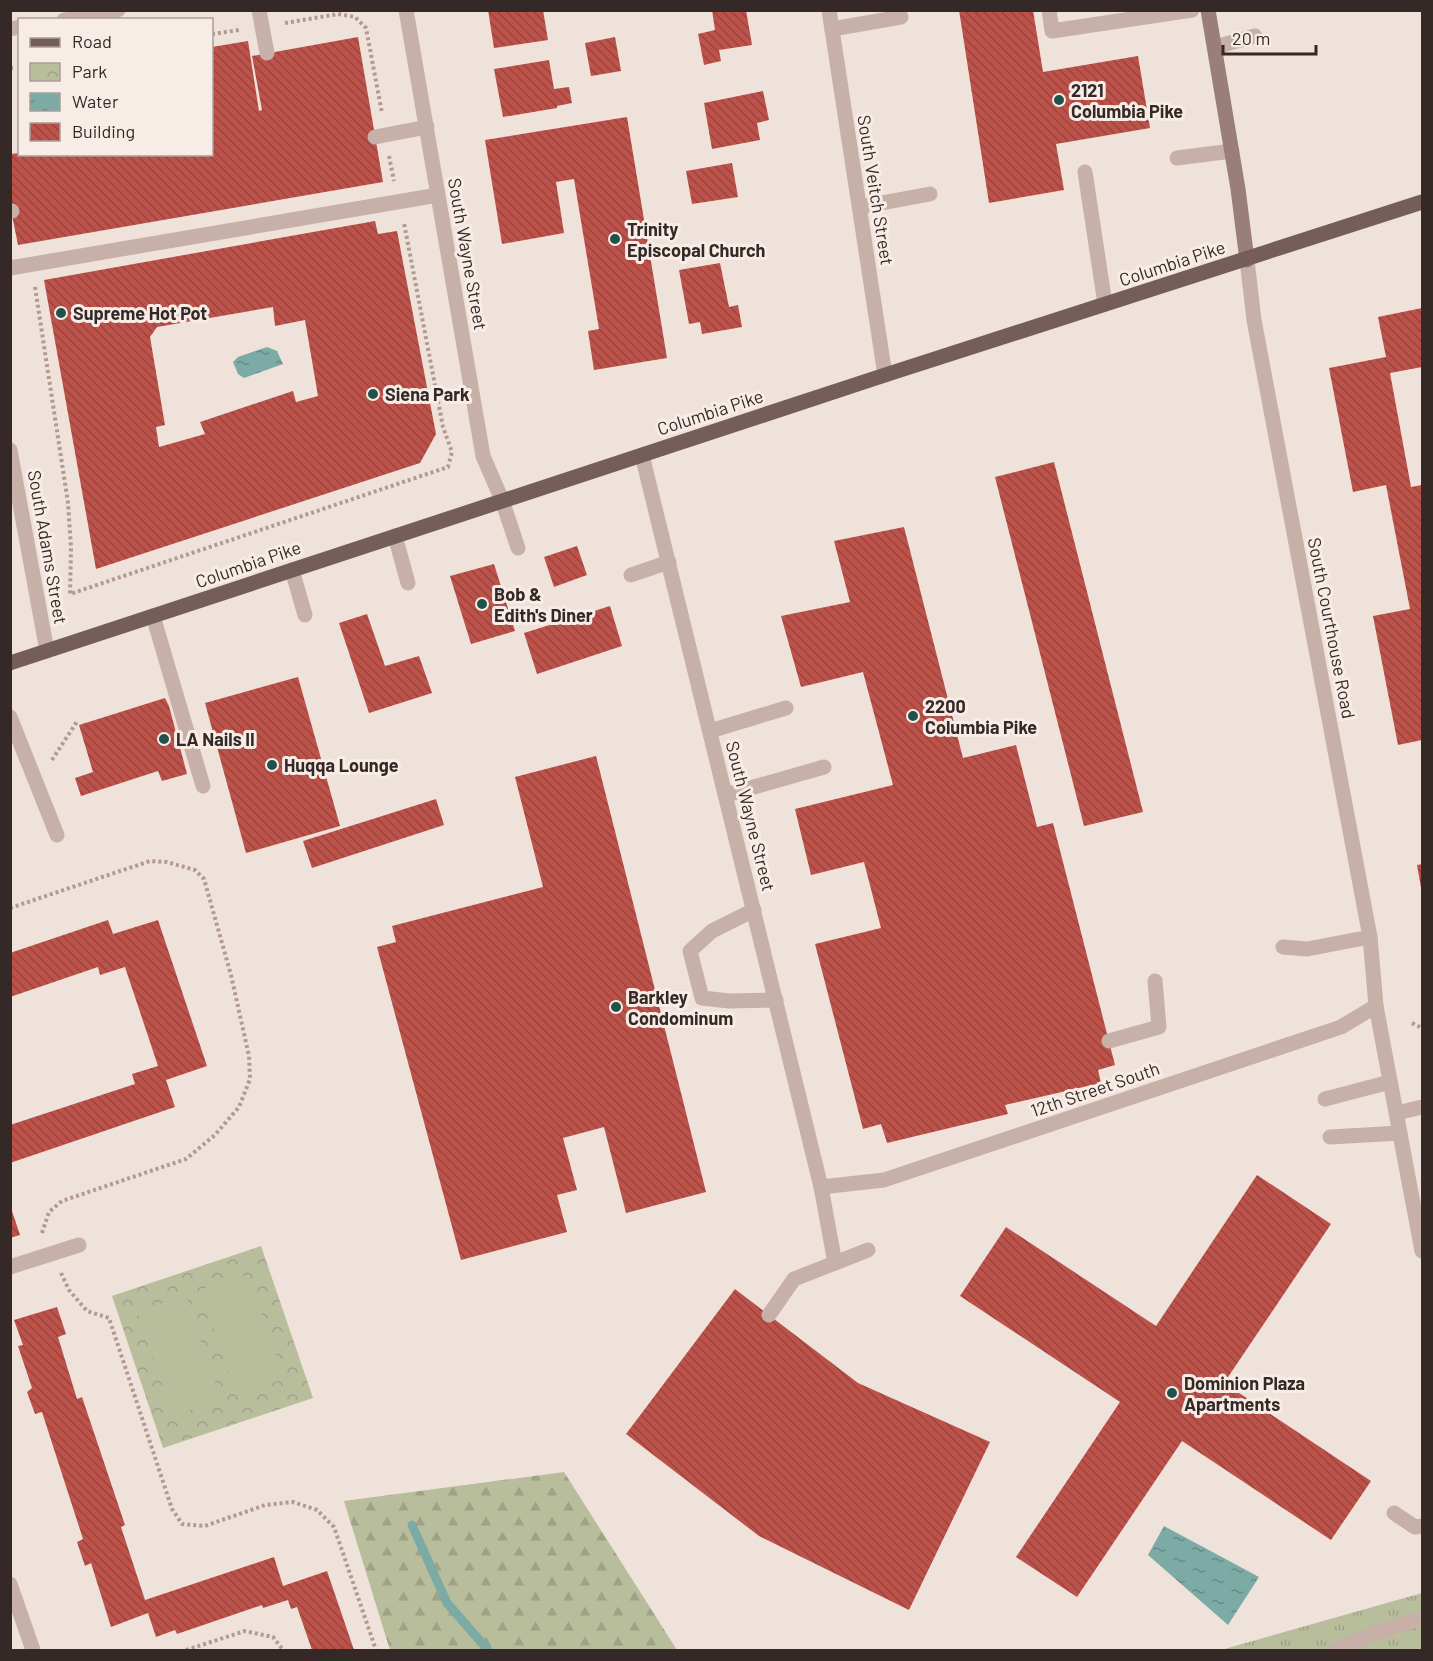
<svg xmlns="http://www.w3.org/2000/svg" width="1433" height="1661" viewBox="0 0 1433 1661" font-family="Barlow,sans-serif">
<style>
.grass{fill:url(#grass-tufts)}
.forest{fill:url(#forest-firs)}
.park{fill:url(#park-crowns)}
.pitch{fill:#b8bd9c}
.water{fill:url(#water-ripples)}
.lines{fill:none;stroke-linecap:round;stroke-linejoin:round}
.stream{stroke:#7caaa4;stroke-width:9}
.building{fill:url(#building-back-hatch);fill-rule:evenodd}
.path{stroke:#b29a92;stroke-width:4;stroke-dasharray:3 3;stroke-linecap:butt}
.lane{stroke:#c7b0a7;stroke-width:15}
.street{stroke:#c7b0a7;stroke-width:15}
.secondary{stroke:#9a7f79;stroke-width:15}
.primary{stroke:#755e59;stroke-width:15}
.poi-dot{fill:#20524c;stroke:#f8ede6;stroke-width:2}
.labels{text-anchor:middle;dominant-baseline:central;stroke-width:6;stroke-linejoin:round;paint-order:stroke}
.poi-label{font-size:18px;font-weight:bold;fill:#342927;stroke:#f8ede6;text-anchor:start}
.street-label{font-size:18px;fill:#342927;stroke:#f8ede6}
</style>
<defs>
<pattern id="grass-tufts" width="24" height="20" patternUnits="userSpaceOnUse" patternTransform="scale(1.5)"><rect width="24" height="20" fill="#b8bd9c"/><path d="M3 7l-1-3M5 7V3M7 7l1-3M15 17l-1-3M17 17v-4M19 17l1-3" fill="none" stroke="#9fa286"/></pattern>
<pattern id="forest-firs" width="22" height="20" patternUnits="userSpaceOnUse" patternTransform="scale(1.5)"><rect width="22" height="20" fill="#b8bd9c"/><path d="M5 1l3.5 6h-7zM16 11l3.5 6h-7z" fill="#9fa286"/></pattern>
<pattern id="park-crowns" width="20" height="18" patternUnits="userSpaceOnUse" patternTransform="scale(1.5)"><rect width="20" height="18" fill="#b8bd9c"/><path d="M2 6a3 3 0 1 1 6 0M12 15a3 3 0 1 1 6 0" fill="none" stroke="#9fa286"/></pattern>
<pattern id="water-ripples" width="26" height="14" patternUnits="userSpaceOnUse" patternTransform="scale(1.5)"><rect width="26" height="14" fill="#7caaa4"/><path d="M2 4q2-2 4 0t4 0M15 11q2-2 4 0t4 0" fill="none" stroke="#668a86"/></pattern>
<pattern id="building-back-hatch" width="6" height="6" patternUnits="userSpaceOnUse" patternTransform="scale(1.5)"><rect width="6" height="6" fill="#bd524b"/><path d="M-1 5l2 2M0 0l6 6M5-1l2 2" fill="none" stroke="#9a443e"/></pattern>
</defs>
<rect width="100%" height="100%" fill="#efe2db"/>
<path class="grass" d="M1422,1593v57h-201z"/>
<path class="forest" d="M564,1472l113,178h-287l-46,-149z"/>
<path class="park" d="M261,1246l52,152 -150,50 -51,-152z"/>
<g class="pitch">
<path d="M249,1274l35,105 -48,16 -35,-105z"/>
<path d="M186,1296l35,104 -48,16 -36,-105z"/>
</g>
<g class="water">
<path d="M267,347l10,4 6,13 -39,14 -6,-4 -5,-12 5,-5z"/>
<path d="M1164,1526l95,51 -31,48 -80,-70z"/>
</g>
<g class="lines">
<path class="stream" d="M412,1525l35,78 41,47"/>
</g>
<g class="building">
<path d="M488,10h55l5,30 -54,8z"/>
<path d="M712,10h34l6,35 -33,5 2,11 -17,4 -6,-31 17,-4z"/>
<path d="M959,10h74l10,62 95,-16 12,72 -94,16 8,46 -75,13z"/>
<path d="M358,37l25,145 -365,63 -8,-40v-51l10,-1v1h192v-107l36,-6 11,70 3,-1 -10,-54z"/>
<path d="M615,37l6,34 -30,5 -6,-33z"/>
<path d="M549,60l5,29 15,-2 3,16 -15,3v2l-54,9 -9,-48z"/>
<path d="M763,91l6,29 -12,3 3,17 -48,9 -8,-46z"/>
<path d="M627,117l40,241 -73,12 -6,-39 11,-2 -25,-150 -18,3 8,51 -62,11 -17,-104z"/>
<path d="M732,163l6,34 -46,7 -6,-33z"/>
<path d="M375,221l3,13 19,-3 39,203 -16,29 -324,106 -52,-289zM273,307l2,19 30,-6 13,76 -22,6 -3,-11 -93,31 5,12 -46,13 -3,-20 9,-2 -15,-88 7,-10z"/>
<path d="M720,263l9,44 9,-2 4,22 -40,7 -2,-12 -11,2 -10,-54z"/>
<path d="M1422,308v59l-32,6 21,114 11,-2v255l-24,5 -25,-129 37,-7 -24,-124 -33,7 -24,-124 57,-11 -8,-40z"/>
<path d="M1054,462l89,350 -59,14 -89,-349z"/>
<path d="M904,527l59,231 53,-13 21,82 16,-4 62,242 -17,5 3,13 -96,22 3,9 -121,29 -6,-19 -18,5 -48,-185 66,-16 -17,-66 -53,13 -16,-66 98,-24 -30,-113 -62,15 -20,-71 69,-14 -16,-61z"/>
<path d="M577,546l10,29 -33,12 -10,-30z"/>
<path d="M494,564l21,67 -44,13 -21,-68z"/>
<path d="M610,606l12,40 -85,28 -13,-41z"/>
<path d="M367,614l18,52 34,-10 13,37 -63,20 -30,-90z"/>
<path d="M298,677l42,149 -94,27 -41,-150z"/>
<path d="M165,698l4,8 18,68 -25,7 -4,-10 -77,25 -6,-18 18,-6 -14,-47z"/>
<path d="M596,756l110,436 -80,21 -22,-86 -41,11 14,52 -20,5 10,37 -106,28 -84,-313 19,-5 -4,-16 151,-39 -28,-110z"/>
<path d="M436,799l8,26 -132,43 -9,-27z"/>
<path d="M1422,864v24h-1l-4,-23z"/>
<path d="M108,920l5,14 45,-14 49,146 -41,14 9,27 -165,56v-38l125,-41 -3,-10 26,-8 -33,-99 -25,8 -2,-8 -88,30v-44z"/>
<path d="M1257,1175l74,49 -107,159 147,98 -40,59 -149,-99 -105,156 -61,-40 104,-155 -160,-106 46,-69 150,99z"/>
<path d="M11,1208l9,27 -10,3v-29z"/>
<path d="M735,1289l123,94 132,59 -81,168 -150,-74 -133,-102z"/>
<path d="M57,1307l9,27 -8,3 19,62 5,-2 43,128 -4,2 24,73 129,-43 9,29 44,-15 27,79h-42l-15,-43 -6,2 -3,-9 -25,8 -1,-3 -85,29 -2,-4 -19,7 -8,-24 -37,14 -20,-64 -6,3 -8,-24 6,-3 -41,-127 -7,2 -8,-22 5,-4 -14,-42 5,-1 -9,-25z"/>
</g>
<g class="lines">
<g class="path">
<path d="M285,23l53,-9 17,3 11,11 16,85"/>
<path d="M212,34l27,-4"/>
<path d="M10,68l6,-1"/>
<path d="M389,156l5,25"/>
<path d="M35,287l33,216 3,45 -1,46 378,-127 4,-15 -9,-25 -39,-204"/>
<path d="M52,760l26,-40"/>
<path d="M10,908l140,-47 17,1 28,8 9,9 27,96 18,81 1,23 -11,28 -24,28 -29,24 -124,42 -13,11 -7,21"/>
<path d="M1412,1023l10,5"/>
<path d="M61,1273l8,17 18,21 22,7 63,191 10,15 23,2 60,-21 28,-3 24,8 17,17 42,123"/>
<path d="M186,1650l59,-19 28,6 10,13"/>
</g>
<g class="lane">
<path d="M259,10l8,43"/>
<path d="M1049,10l3,21 140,-21"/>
<path d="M832,29l69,-12"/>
<path d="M1215,47l40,-11"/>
<path d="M375,137l52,-10"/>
<path d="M1177,158l55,-7"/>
<path d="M1085,172l20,132"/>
<path d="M860,207l70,-13"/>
<path d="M10,211h2"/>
<path d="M10,268l428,-73"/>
<path d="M502,500l16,48"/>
<path d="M395,536l13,47"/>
<path d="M292,570l13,45"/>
<path d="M631,575l38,-13"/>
<path d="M153,616l50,170"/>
<path d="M10,717l47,118"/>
<path d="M710,731l76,-23"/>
<path d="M726,795l98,-28"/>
<path d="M754,910l-42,21 -22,20 12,47 27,3 47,-1"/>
<path d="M1283,947l24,2 63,-12"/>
<path d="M1109,1041l50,-14 -4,-46"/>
<path d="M1325,1099l65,-17"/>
<path d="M1330,1137l70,-4"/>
<path d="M835,1263l33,-13"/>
<path d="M10,1267l69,-22"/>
<path d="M769,1315l25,-36 41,-16 -14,-76"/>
<path d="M1394,1513l21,14 7,-1"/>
<path d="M1335,1650l45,-19 42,-13"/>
</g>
<g class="street">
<path d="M406,10l77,446 19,44"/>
<path d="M829,10l56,365"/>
<path d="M64,20l54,-10"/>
<path d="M10,29l10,-2"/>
<path d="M1247,260l7,60 116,617 6,69 46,245"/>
<path d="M10,450l37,201"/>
<path d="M642,455l179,732 63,-7 457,-153 35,-21"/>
<path d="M1397,1113l25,-6"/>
<path d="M10,1584l23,66"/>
</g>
<path class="secondary" d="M1208,10l30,179 9,71"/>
<path class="primary" d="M10,663l875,-288 537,-173"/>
</g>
<g class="poi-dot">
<circle cx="1059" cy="100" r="6"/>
<circle cx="615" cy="239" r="6"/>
<circle cx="61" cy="313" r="6"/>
<circle cx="373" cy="394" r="6"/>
<circle cx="482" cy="604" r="6"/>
<circle cx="913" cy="716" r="6"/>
<circle cx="164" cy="739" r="6"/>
<circle cx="272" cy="765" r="6"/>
<circle cx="616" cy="1007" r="6"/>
<circle cx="1172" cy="1393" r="6"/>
</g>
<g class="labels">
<g class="poi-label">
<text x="1071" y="90">2121<tspan x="1071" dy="21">Columbia Pike</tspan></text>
<text x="627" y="229">Trinity<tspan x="627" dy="21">Episcopal Church</tspan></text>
<text x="73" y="313">Supreme Hot Pot</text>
<text x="385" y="394">Siena Park</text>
<text x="494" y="594">Bob &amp;<tspan x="494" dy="21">Edith's Diner</tspan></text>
<text x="925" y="706">2200<tspan x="925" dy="21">Columbia Pike</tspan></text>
<text x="176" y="739">LA Nails II</text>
<text x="284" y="765">Huqqa Lounge</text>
<text x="628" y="997">Barkley<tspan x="628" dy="21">Condominum</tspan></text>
<text x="1184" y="1383">Dominion Plaza<tspan x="1184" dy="21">Apartments</tspan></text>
</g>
<g class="street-label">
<text transform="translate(876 190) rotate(81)">South Veitch Street</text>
<text transform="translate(468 254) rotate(80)">South Wayne Street</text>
<text transform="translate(1172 263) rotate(-18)">Columbia Pike</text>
<text transform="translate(710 412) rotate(-18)">Columbia Pike</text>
<text transform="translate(48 547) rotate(80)">South Adams Street</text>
<text transform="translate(248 564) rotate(-19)">Columbia Pike</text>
<text transform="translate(1332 628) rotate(79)">South Courthouse Road</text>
<text transform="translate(751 816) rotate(76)">South Wayne Street</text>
<text transform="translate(1095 1089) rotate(-19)">12th Street South</text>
</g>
</g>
<rect width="1433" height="1661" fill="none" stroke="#342927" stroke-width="24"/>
<rect x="18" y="18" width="195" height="138" fill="#f8ede6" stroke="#aa9f9a" stroke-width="1.5"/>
<rect x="30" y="38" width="30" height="9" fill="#755e59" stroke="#aa9f9a" stroke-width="1.5"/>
<text x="72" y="48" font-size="18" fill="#342927">Road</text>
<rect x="30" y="63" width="30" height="18" fill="url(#park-crowns)" stroke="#aa9f9a" stroke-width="1.5"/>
<text x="72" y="78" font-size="18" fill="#342927">Park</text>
<rect x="30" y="93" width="30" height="18" fill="url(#water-ripples)" stroke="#aa9f9a" stroke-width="1.5"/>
<text x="72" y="108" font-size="18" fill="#342927">Water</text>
<rect x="30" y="123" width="30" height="18" fill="url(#building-back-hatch)" stroke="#aa9f9a" stroke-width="1.5"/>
<text x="72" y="138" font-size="18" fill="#342927">Building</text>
<path d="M1223 45v9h93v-9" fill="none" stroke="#342927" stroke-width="3"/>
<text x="1232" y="45" font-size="18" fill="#342927" stroke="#f8ede6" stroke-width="4.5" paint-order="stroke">20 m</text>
</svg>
